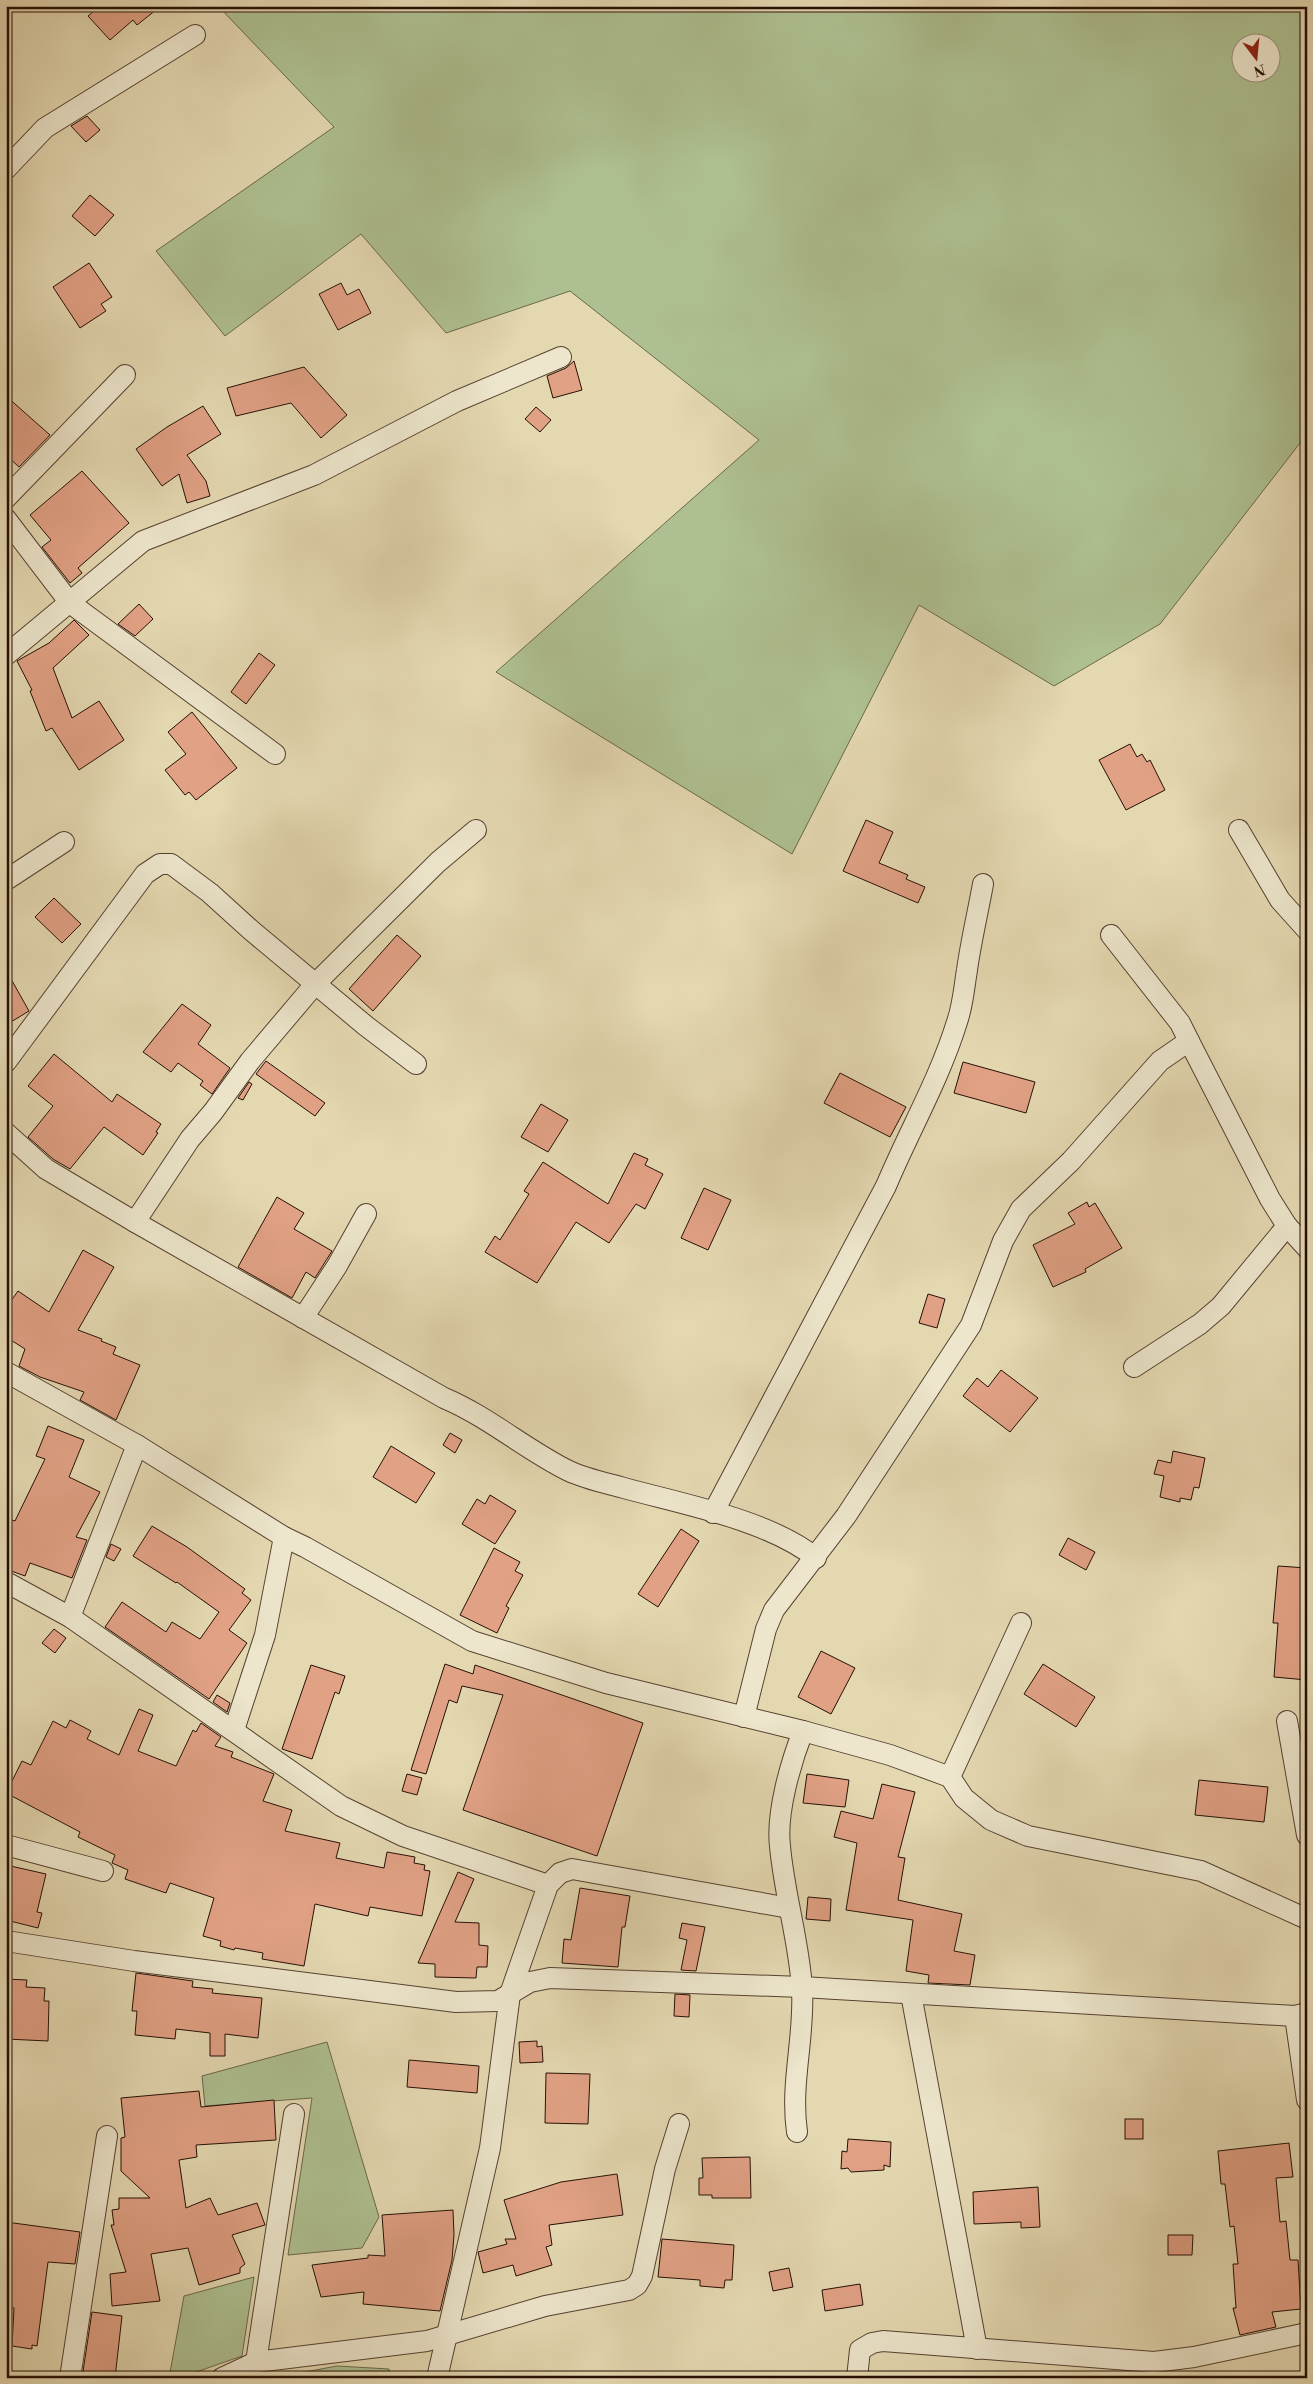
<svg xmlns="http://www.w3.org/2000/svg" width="1313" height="2384" viewBox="0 0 1313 2384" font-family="'Libre Bodoni',serif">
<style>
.green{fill:#aec091;stroke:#6a684b;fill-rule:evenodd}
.building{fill:#e1a185;stroke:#260f05}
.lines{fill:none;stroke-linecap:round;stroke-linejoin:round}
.minor-casing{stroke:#564130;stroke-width:22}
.minor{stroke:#ede6cc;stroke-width:20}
</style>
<rect width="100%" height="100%" fill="#e4d8b1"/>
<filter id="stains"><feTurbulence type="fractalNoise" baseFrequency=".004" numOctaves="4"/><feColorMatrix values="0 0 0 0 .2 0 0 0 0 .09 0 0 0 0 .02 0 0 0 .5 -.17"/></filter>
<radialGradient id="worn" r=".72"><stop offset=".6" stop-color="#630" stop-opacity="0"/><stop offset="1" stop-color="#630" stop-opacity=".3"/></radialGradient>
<g class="green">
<path d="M218,6h1089v428l-147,190 -106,62 -135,-81 -127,249 -296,-182 263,-232 -189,-149 -124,42 -85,-99 -136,102 -69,-85 178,-124zM1240,42h30v30h-30z"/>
<path d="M327,2042l52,175 -17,31 -74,7 24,-157 -107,8 -3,-30z"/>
<path d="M254,2277l-12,79 -63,22h-10l15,-82z"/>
<path d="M337,2366l52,3 1,9h-118z"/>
</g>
<g class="building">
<path d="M100,6h61l-24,19 -4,-5 -23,20 -22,-24z"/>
<path d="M87,116l13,14 -14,12 -15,-16z"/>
<path d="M90,195l24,20 -19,21 -23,-20z"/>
<path d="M89,263l23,34 -11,7 5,7 -26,17 -27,-41z"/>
<path d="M341,283l6,12 12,-6 12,24 -33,17 -19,-36z"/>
<path d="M574,361l8,29 -29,8 -6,-22 19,-8z"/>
<path d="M304,367l43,48 -26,23 -30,-35 -55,13 -9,-28z"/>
<path d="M6,396l44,39 -31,32 -13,-12z"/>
<path d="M203,406l18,28 -34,21 19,26 4,15 -23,7 -8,-29 -17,12 -26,-37 31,-22z"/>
<path d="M536,407l15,13 -11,12 -15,-13z"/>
<path d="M82,471l47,52 -51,45 4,5 -12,10 -28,-36 9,-7 -21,-25z"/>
<path d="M139,604l14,15 -18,17 -17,-12z"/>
<path d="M74,620l15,15 -36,33 19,50 27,-17 25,39 -45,30 -27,-42 -6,3 -16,-40 2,-1 -15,-29 32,-18z"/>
<path d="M259,653l16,12 -29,39 -15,-12z"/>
<path d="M192,712l45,56 -41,32 -7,-8 -4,3 -20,-25 21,-16 -18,-22z"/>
<path d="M1130,744l7,13 5,-3 5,8 3,-2 15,30 -39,20 -27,-50z"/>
<path d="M866,820l27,12 -14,31 29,12 -2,4 19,8 -7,16 -75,-32z"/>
<path d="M54,898l27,26 -19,19 -27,-26z"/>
<path d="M397,935l24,21 -48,55 -24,-22z"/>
<path d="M6,970l23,41 -23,14z"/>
<path d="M182,1004l29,21 -13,19 32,24 -18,26 -12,-9 3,-4 -25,-18 -7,9 -28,-20z"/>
<path d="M54,1054l58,48 5,-8 44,30 -5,8 2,1 -15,22 -39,-28 -34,42 -17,-10 -25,-22 25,-31 -25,-20z"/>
<path d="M266,1061l59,42 -10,13 -59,-42z"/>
<path d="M963,1062l72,20 -9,31 -72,-20z"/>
<path d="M840,1073l66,34 -16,30 -66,-34z"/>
<path d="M249,1082l3,2 -9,16 -5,-2z"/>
<path d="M541,1104l27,16 -20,32 -27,-15z"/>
<path d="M634,1153l14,6 -3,6 18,9 -18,35 -9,-5 -27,39 -33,-21 -39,61 -52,-31 10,-16 5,4 17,-27 12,-19 -5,-3 19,-29 65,42z"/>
<path d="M704,1188l27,12 -23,50 -27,-12z"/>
<path d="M277,1197l27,16 -10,16 38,22 -17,27 -9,-6 -14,26 -54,-31z"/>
<path d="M1087,1202l2,5 6,-4 27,45 -37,21 1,3 -33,15 -20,-42 42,-21 -7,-11z"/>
<path d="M83,1250l31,17 -36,63 24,9 -1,2 15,6 -3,7 27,11 -24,55 -36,-20 4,-8 -44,-15 -21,-11 6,-17 -19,-12v-29l12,-17 31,21z"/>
<path d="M928,1294l17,5 -8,29 -18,-5z"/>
<path d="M1001,1370l37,28 -28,34 -47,-36 14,-18 11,9z"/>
<path d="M48,1426l36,14 -15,37 31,15 -24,45 11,3 -15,38 -42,-15 -5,13 -19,-7v-51l9,3 30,-62 -9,-3z"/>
<path d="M450,1433l12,7 -7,13 -12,-8z"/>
<path d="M391,1446l44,27 -19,30 -43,-26z"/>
<path d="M1173,1451l32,7 -6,30 -5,-1 -3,13 -11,-2v4l-20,-5 4,-21 -10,-2 4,-14 13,3z"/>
<path d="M490,1495l26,16 -21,33 -33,-20 15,-25 8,5z"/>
<path d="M152,1526l35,21 58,42 -3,4 9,7 -22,30 18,13 -38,56 -104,-72 17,-25 44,30 6,-10 28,17 19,-27 -42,-30 -1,1 -43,-27z"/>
<path d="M681,1529l18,12 -41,66 -20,-13z"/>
<path d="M1068,1538l27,14 -9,18 -27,-15z"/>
<path d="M111,1544l10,5 -7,12 -8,-4z"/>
<path d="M494,1548l26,14 -5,9 8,4 -17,31 3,2 -12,25 -37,-18z"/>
<path d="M1278,1566l29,2v112l-33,-3 4,-54h-5z"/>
<path d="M54,1629l12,9 -11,15 -13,-10z"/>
<path d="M821,1651l34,17 -24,46 -33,-17z"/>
<path d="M445,1664l28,10 2,-9 168,58 -46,133 -134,-46 40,-115 -41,-9 -5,17 -8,-3 -23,74 -15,-4z"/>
<path d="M1043,1664l52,33 -19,30 -52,-33z"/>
<path d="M311,1665l34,11 -6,18 -4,-2 -23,67 -30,-10z"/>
<path d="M217,1695l13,8 -3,9 -14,-10z"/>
<path d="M139,1709l14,6 -15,36 38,15 17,-36 3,2 5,-9 20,14 -6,9 18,6 -2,5 43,17 -11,27 29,9 -7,21 55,12 -4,15 48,10 3,-16 28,5 -1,6 11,2 -1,5 6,1 -8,45 -52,-9 -2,9 -53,-12 -11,62 -42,-7 1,-6 -28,-5 -1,2 -14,-4 1,-5 -18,-5 11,-38 -44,-15 -4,10 -41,-14 3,-9 -16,-7 3,-8 -37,-18 2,-5 -74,-39 16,-32 9,4 22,-44 13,7 4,-8 21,11 -4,8 32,16z"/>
<path d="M407,1774l15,4 -5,17 -15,-4z"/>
<path d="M807,1774l42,6 -4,27 -42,-4z"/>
<path d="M1199,1780l69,7 -4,35 -69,-7z"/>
<path d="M882,1784l33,8 -17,65 7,1 -7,42 64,14 -8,37 21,4 -5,30 -42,-2 1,-8 -23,-4 7,-51 -67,-10 11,-67 -23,-6 7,-26 32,8z"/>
<path d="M6,1865l40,9 -9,38 5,1 -4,15 -32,-8z"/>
<path d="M458,1872l16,7 -19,43 24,1v22l9,1 -1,21h-10l-1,11 -41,-1v-13l-17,-1z"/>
<path d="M580,1888l50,8 -5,31h-3l-4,40 -56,-4 2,-24 7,1z"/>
<path d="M808,1897l23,2 -1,22 -24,-2z"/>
<path d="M682,1923l23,4 -9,44 -15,-1 6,-30 -8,-2z"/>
<path d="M136,1973l57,8 -1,6 21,2 -1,4 50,5 -4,40 -33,-4v22h-15v-23l-34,-4 -1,10 -40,-4 2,-24h-5z"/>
<path d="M6,1979l21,1 -1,7 19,1 -1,13h5l-1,40 -42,-2z"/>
<path d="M675,1994l15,1 -1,22 -15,-1z"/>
<path d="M537,2041v6l5,-1 1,16 -23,1 -1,-21z"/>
<path d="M409,2060l70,6 -2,27 -70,-6z"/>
<path d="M546,2073l44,1 -2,50 -43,-1z"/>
<path d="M199,2091l2,16 73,-7 2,40 -80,5 1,12 -18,3 7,48 24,-10 8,17 39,-12 8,22 -33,10 13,29 -5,4v5l-41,12 -11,-37 -37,6 9,47 -48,5 -2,-32 16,-2 -15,-47h3l-2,-15 7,-1v-11h31l-29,-27v-33l4,-1 -4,-39z"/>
<rect x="1125" y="2119" width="18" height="20"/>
<path d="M848,2139l43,3 -1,25 -6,-2v5l-33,2 -3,-4 -7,1 1,-18 5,1z"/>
<path d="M1289,2143l4,34 -17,1 4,44 6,-1 4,39h8l3,49 -29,3 4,15 -36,8 -7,-27h3l-3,-44h5l-4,-38 -4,1 -5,-43h-4l-3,-33z"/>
<path d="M750,2157l1,41h-39v-3h-13v-17h4l-1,-20z"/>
<path d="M617,2174l6,41 -74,10 3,20 -6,2 6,18 -36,11 -3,-11 -30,8 -5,-21 29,-8 -2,-5h11l-12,-39 57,-18z"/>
<path d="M1038,2187l2,40 -19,1v-6l-47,2 -1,-32z"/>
<path d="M453,2210l1,25 -2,25 -12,51 -77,-7 1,-12 -43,5 -9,-32 56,-7v-3l17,1 -3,-41z"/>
<path d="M6,2222l74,10 -5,32 -27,-2 -11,84 -5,-1v4l-20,-3 2,-38 -8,-1z"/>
<path d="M1168,2235h25l-1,20h-24z"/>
<path d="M662,2239l72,6 -2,35h-7l-1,8 -24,-2v-6l-42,-3z"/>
<path d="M789,2268l4,19 -20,4 -4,-19z"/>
<path d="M860,2284l3,21 -38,6 -3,-21z"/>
<path d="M92,2312l30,4 -7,62h-33z"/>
</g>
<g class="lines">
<g class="minor-casing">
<g id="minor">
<path d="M6,169l39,-41 150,-93"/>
<path d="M6,498l119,-123"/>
<path d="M6,519l64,84 205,151"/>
<path d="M6,655l137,-114 171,-66 143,-74 104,-44"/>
<path d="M1239,830l41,70 27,30"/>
<path d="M6,880l58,-38"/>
<path d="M1111,935l69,88 9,18"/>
<path d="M6,1062l139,-188 15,-10h11l39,29 42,38 114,95 50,38"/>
<path d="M6,1133l40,36 89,53 309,176c45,19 82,52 125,73 17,8 37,12 55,17 58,16 145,32 192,70"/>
<path d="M135,1222l55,-83 23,-27 37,-51 66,-78 122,-121 38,-32"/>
<path d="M303,1318l34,-52 29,-52"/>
<path d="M1134,1367l66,-43 21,-18 66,-80"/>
<path d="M6,1372l131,73 147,92 21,10 167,94 134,42 197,48 87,24 60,22 14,21 27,22 37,16 173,35 106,48"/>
<path d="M713,1513l173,-327c23,-55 53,-106 71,-164 6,-17 7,-34 10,-52 4,-29 11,-58 16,-86"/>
<path d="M6,1582l64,35 271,189 62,30 145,49"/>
<path d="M70,1617l67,-172"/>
<path d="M744,1717l22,-88 8,-19 72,-94 125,-191 32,-84 18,-32 50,-48 89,-100 29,-20 81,158 17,27 20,22"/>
<path d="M1287,1721l20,114"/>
<path d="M234,1730l31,-95 19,-98"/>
<path d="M950,1777l71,-154"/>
<path d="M6,1845l97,26"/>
<path d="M6,1941l128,20 322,41 42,-1 32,-19 20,-4 252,9 493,29 12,-3"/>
<path d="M911,1994l66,355"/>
<path d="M1295,2016l12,84"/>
<path d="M797,2132c-7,-49 8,-95 5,-144 -3,-47 -18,-95 -22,-142 -4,-34 11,-84 23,-115"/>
<path d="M256,2362l38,-248"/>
<path d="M70,2378l37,-242"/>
<path d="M222,2378l34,-16 171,-21 118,-35 84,-16 8,-5 5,-9 23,-107 14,-45"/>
<path d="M437,2378l53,-230 20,-154 38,-109 12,-12 12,-4 217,39"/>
<path d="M857,2378l3,-28 12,-7 11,-2 271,21 40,-5 113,-24"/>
</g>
</g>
<use href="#minor" class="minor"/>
</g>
<rect width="1313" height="2384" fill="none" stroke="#e4d8b1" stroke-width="25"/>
<rect x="8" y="8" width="1298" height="2369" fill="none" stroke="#260f05" stroke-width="2.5"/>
<rect x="12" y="12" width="1288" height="2359" fill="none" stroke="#260f05"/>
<g transform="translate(1256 58) rotate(164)"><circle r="24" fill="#ede6cc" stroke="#9d907c"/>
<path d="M0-4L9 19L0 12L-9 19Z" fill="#8f2418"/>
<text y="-8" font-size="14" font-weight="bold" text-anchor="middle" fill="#260f05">N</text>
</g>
<rect width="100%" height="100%" filter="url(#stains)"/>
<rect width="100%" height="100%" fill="url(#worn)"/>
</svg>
